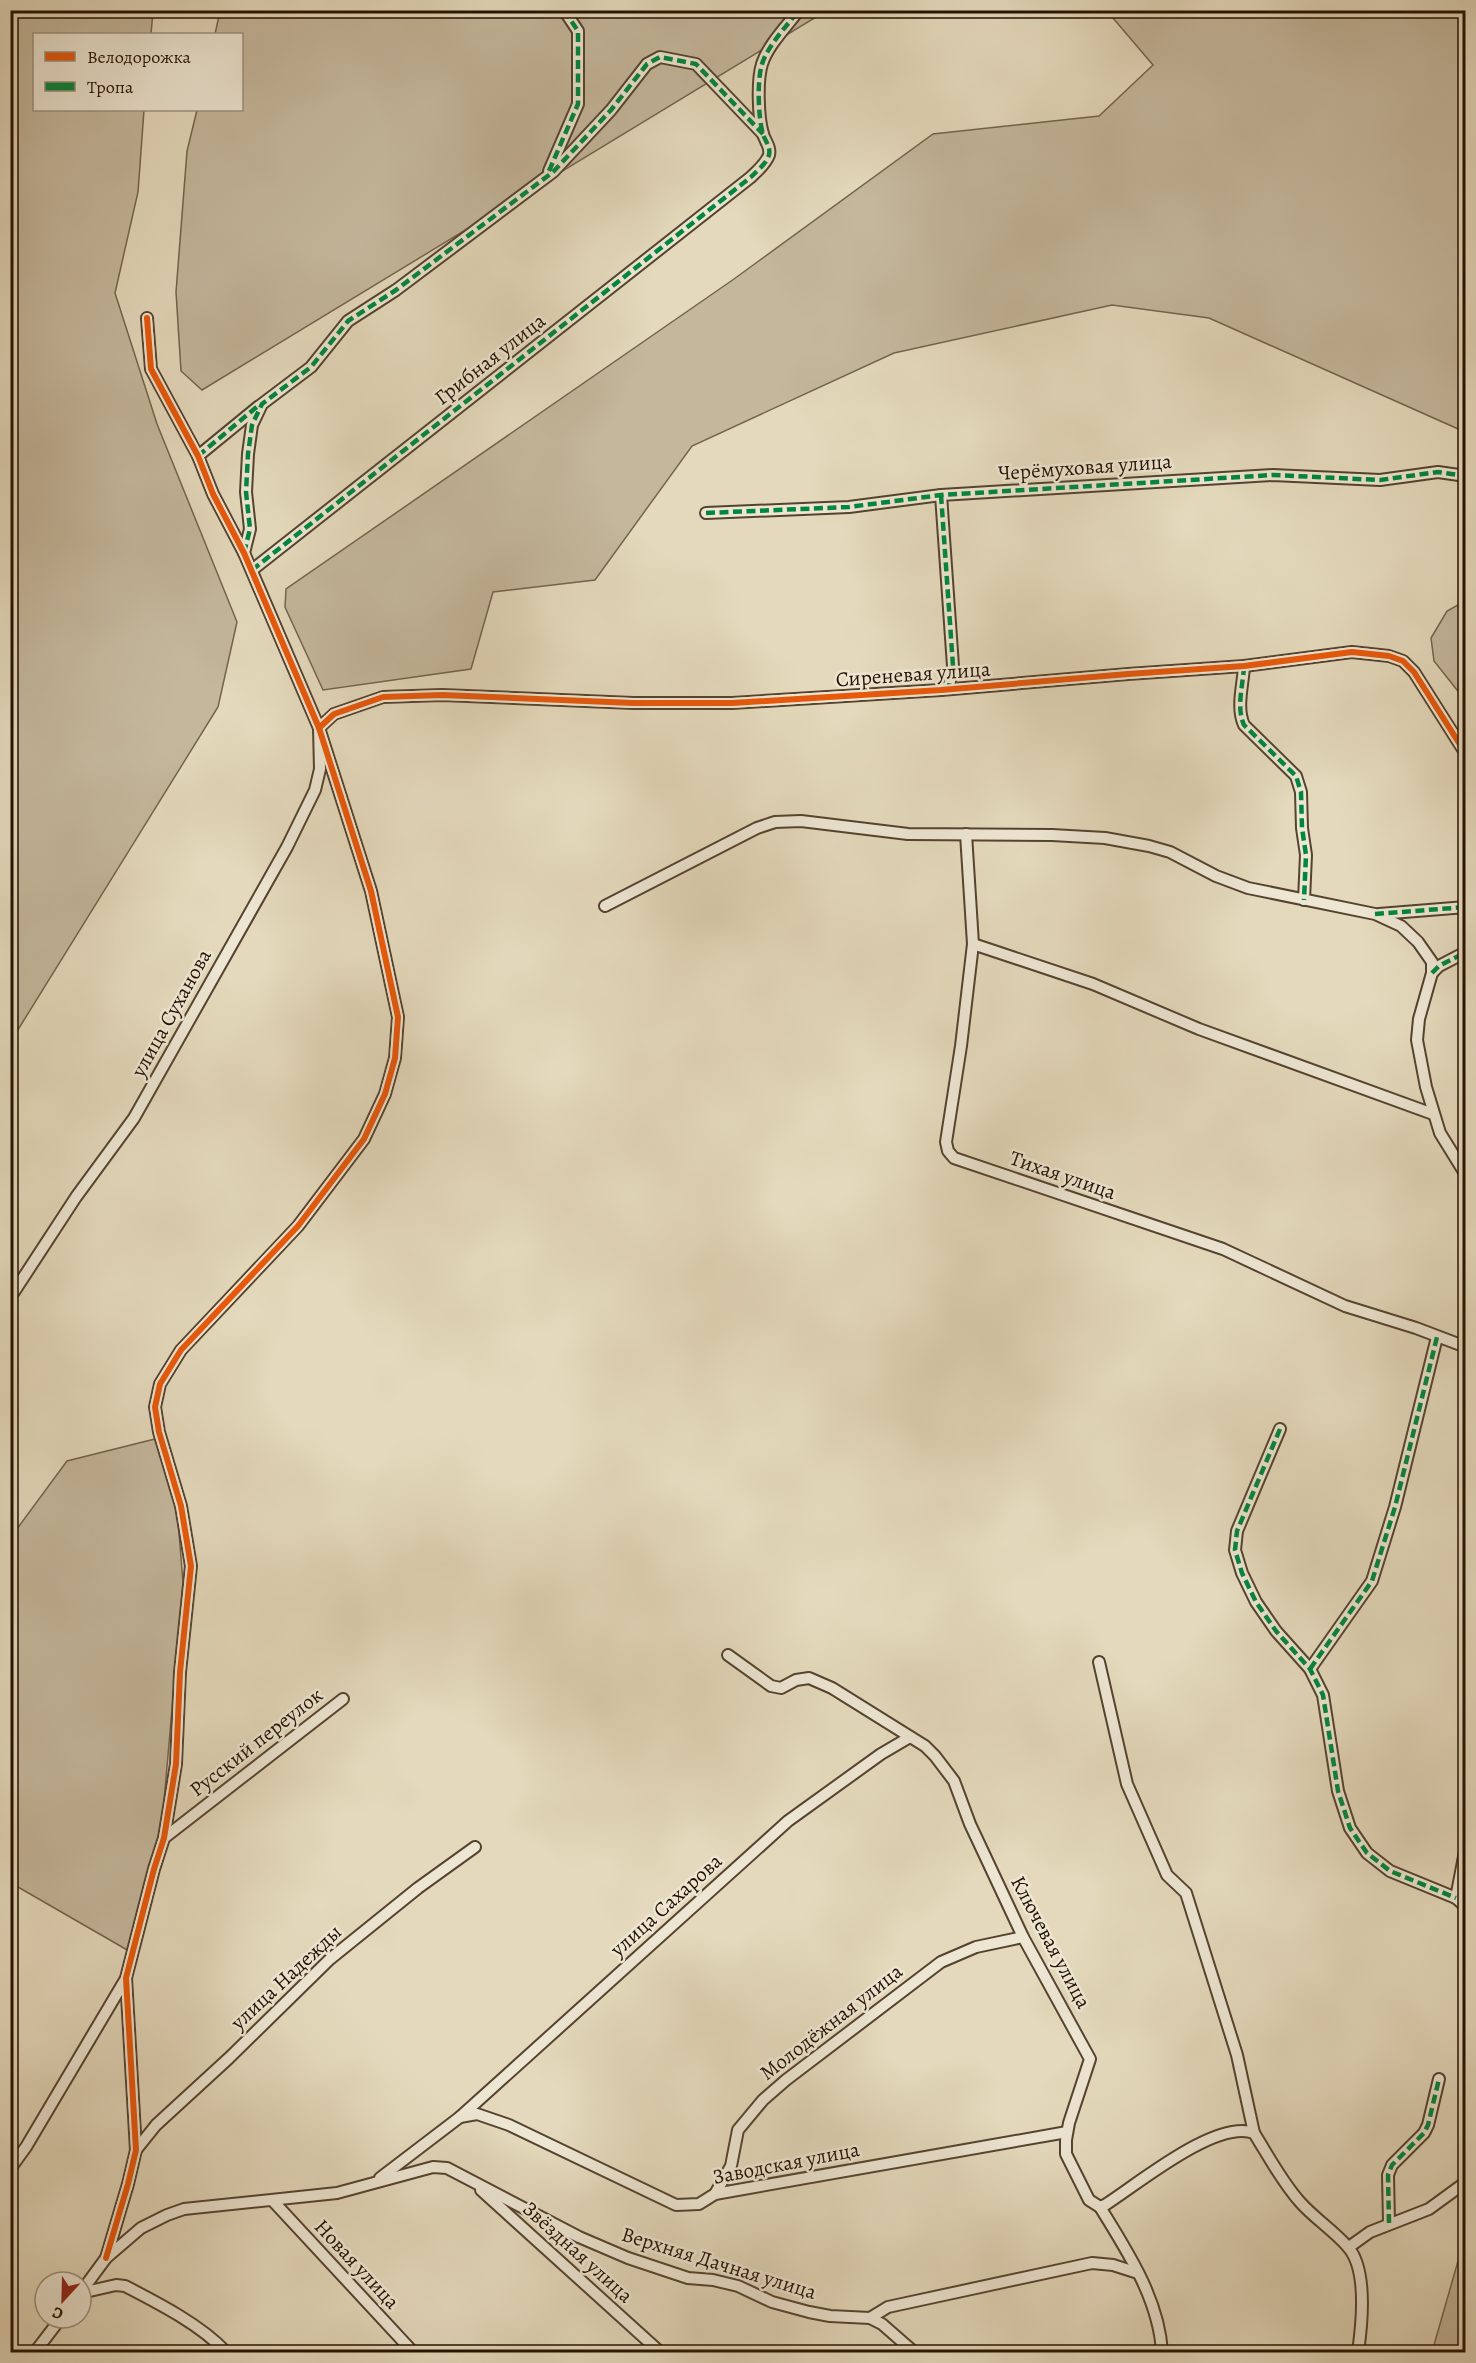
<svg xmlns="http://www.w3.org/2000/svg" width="1476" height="2363" viewBox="0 0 1476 2363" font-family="Alegreya,serif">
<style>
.green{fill:#c4b79c;stroke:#74644e;stroke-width:1.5}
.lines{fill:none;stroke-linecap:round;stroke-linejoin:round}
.minor-casing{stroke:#55432f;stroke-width:14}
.minor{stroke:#ede6d3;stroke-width:10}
.quiet{stroke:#00873e;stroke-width:4.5;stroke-dasharray:9 4.5;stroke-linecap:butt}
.cycleway-casing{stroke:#ede6d3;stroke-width:10}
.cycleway{stroke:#e8590c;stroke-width:6}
.labels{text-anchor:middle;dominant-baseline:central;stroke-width:5;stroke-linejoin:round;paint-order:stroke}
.street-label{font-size:21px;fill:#251100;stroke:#ede6d3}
</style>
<rect width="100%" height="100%" fill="#e4d9bc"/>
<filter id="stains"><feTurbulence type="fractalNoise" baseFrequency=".00333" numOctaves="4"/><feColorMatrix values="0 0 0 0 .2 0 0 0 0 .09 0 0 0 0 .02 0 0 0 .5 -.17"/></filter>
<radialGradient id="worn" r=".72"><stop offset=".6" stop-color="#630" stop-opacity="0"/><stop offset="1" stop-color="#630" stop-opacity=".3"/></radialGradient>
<g class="green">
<path d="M11,10l142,1 -2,23h-117v76h110l-6,82 -23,101 42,131 80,198 -19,85 -207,334z"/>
<path d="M220,11h606l-624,379 -21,-19 -5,-79 11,-141 10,-41h45v-76h-27z"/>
<path d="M1107,11h358v421l-256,-114 -97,-13 -218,48 -202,93 -97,134 -102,12 -22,77 -148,21 -38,-83 1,-18 448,-310 199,-145 166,-18 54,-51z"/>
<path d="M1465,601v99l-31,-39 -3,-23 16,-27z"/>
<path d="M155,1439l22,70 6,73 -22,254 -32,115 -118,-68v-346l56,-76z"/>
<path d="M1458,2261l7,1v90h-33z"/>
</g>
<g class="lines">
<g class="minor-casing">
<g id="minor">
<path d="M549,171l29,-67v-73l-14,-21"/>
<path d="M198,456l61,-50"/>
<path d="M941,495l12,171 -4,20 -8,4"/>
<path d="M706,513l143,-6 92,-12 332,-20 107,5 58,-8 28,4"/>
<path d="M244,553l6,-24 -4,-37 2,-38 4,-29 10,-21 49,-37 37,-46 48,-31 157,-118 58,-62 36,-46 13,-7 36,7 67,70"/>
<path d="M252,570l499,-393c6,-6 15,-13 18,-22 2,-8 -4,-14 -6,-21 -5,-17 -6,-54 -1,-70 6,-19 25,-38 37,-54"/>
<path d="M1244,666c-1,20 -8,41 0,59l52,51 5,16 1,36 4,27 -2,45"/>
<path d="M966,834l7,110 -12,102 -15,96 2,9 6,7 269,91 122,57 71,22 50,19"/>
<path d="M605,906l152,-78 18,-6 26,-1 107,13 144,1 53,3 44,8 21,6 46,24 32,12 127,26 26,12 17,16 14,20v11l-13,46 -2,21 9,47 14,46 26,42"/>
<path d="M1379,914l87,-7"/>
<path d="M973,944l120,40 106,45 234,85"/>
<path d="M1432,973l7,-7 27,-14"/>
<path d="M10,1298l66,-101 58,-79 153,-271 28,-57 5,-21 -1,-41 15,-14 49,-17 59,-2 191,8h99l209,-13 187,-16 116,-8 108,-14 37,4 14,5 11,11 52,82"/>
<path d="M1280,1429l-43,102 -2,19 7,23 14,29 20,29 34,38 13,26 15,96 12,37 17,25 23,18 66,27"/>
<path d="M728,1655l43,31 10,2 15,-8 13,-2 23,10 93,58 10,10 19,25 16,43 53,113 67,122 -21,64 -3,17v14l23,46 11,7 5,-2c33,-21 111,-86 149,-72 15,24 28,49 46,69 14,16 33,28 47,44 21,22 15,78 11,106"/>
<path d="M1099,1662l28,122 40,91 19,18 51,162 17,78"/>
<path d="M1310,1669l62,-88 23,-74 42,-170"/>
<path d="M164,1838l179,-139"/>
<path d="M1466,1846l-10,52 10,9"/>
<path d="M460,2117l17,-3 32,11 167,80 23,-1 16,-10 352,-62"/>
<path d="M136,2150l20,-25 73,-67 101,-99 88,-71 57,-41"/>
<path d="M10,2169l16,-22 99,-167"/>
<path d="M380,2178l80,-61 328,-296 93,-67 29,-17"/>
<path d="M481,2190l179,162"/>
<path d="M715,2194l16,-28 7,-36 25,-30 23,-20 155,-118 35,-15 47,-10"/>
<path d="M273,2201l140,151"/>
<path d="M1100,2207c27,44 59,92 62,145"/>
<path d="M1389,2223l-1,-48 4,-10 32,-32 4,-8 11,-46"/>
<path d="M1349,2247l21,-15 59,-23 37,-27"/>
<path d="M106,2258l22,-74 8,-34 -10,-172 28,-109 10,-31 12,-74 4,-92 11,-106 -10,-60 -22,-74 -4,-25 5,-23 21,-34 117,-124 66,-87 21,-45 10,-36 3,-41 -27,-126 -52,-163 -75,-175 -31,-59 -15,-38 -47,-87 -4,-51"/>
<path d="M81,2292l25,-34 35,-30 26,-13 17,-6 153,-16 96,-26 14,1 132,69 49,21 60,20 25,2 25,6 34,16 37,10 21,4 40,2 12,6 32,28"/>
<path d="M81,2293l35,-8 9,1c33,17 76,39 101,66"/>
<path d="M870,2318l18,-11 204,-44 21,2 25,8"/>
<path d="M35,2352l26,-34"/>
</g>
</g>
<use href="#minor" class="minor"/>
<g class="quiet">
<path d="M549,171l29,-67v-73l-14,-21"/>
<path d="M198,456l61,-51"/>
<path d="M941,495l12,171 -4,20 -8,4"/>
<path d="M706,513l143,-6 92,-12 332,-20 107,5 58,-8 28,4"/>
<path d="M244,553l6,-24 -4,-37 2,-38 4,-29 10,-21 49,-37 37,-46 48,-31 157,-118 58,-62 36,-46 13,-7 36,7 67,70"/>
<path d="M252,570l499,-393c6,-6 15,-13 18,-22 2,-8 -4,-14 -6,-21 -5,-17 -6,-54 -1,-70 6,-19 25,-38 37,-54"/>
<path d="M1244,666c-1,20 -8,41 0,59l52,51 5,16 1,36 4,27 -2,45"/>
<path d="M1375,914l91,-7"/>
<path d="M1432,973l7,-7 27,-14"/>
<path d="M1280,1429l-43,102 -2,19 7,23 14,29 20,29 34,38 13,26 15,96 12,37 17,25 23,18 66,27"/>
<path d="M1310,1669l62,-88 23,-74 42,-170"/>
<path d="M1389,2223l-1,-48 4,-10 32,-32 4,-8 11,-46"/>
</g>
<g class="cycleway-casing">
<g id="cycleway">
<path d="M319,728l15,-14 49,-17 59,-2 191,8h99l209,-13 187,-16 116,-8 108,-14 37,4 14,5 11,11 52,82"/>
<path d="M106,2258l22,-74 8,-34 -10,-172 28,-109 10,-31 12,-74 4,-92 11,-106 -10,-60 -22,-74 -4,-25 5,-23 21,-34 117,-124 66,-87 21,-45 10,-36 3,-41 -27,-126 -52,-163 -75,-175 -31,-59 -15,-38 -47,-87 -4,-51"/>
</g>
</g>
<use href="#cycleway" class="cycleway"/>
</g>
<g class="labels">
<g class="street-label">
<text transform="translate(490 359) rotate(-38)">Грибная улица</text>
<text transform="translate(1085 467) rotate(-4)">Черёмуховая улица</text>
<text transform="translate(913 674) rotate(-4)">Сиреневая улица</text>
<text transform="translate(171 1013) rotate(-61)">улица Суханова</text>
<text transform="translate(1063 1175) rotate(19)">Тихая улица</text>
<text transform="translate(256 1742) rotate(-38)">Русский переулок</text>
<text transform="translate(666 1905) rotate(-42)">улица Сахарова</text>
<text transform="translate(1051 1942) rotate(62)">Ключевая улица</text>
<text transform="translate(286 1977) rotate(-43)">улица Надежды</text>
<text transform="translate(831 2022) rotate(-38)">Молодёжная улица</text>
<text transform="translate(786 2163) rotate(-11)">Заводская улица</text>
<text transform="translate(578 2252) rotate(42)">Звёздная улица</text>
<text transform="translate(719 2263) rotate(17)">Верхняя Дачная улица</text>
<text transform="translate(357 2264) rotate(47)">Новая улица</text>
</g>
</g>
<rect width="1476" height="2363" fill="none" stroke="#e4d9bc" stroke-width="36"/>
<rect x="12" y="12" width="1452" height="2339" fill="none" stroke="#251100" stroke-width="3"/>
<rect x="18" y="18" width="1440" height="2327" fill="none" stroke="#251100" stroke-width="1.5"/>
<rect x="33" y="33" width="210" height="78" fill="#ede6d3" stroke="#9d917f" stroke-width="1.5"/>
<rect x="45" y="52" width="30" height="9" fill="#e8590c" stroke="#9d917f" stroke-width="1.5"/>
<text x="87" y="63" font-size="18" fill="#251100">Велодорожка</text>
<rect x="45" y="82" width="30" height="9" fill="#00873e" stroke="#9d917f" stroke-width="1.5"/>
<text x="87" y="93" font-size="18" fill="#251100">Тропа</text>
<g transform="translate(63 2300) rotate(202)"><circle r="28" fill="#ede6d3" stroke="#9d917f" stroke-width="1.5"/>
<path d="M0-4.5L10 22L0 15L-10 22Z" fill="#8f2418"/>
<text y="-9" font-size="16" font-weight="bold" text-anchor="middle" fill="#251100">С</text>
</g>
<rect width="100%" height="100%" filter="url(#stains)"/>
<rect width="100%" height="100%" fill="url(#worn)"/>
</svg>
